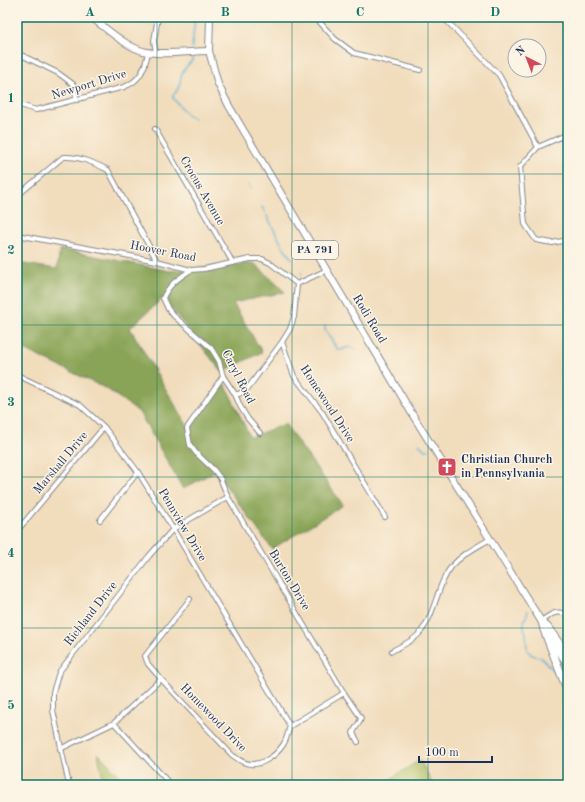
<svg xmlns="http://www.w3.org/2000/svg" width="585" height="802" viewBox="0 0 585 802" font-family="'Old Standard TT',serif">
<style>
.green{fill:#acbd60;stroke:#64765f}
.forest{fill:#89a456;stroke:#526a5a}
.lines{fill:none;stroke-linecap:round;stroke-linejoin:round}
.stream{stroke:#51abce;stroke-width:1.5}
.street-casing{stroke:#86868c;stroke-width:6}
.secondary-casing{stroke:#86868c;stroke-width:8}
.primary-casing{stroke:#86868c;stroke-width:8}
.highway-casing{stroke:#86868c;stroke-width:9}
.street{stroke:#fff;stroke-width:4}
.secondary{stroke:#fff;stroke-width:6}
.primary{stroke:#fff;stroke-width:6}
.highway{stroke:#fff;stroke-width:7}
.grid{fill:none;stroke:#0f766e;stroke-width:1;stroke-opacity:0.55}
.labels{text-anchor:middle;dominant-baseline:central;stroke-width:3;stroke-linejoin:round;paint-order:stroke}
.shield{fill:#fcf5e5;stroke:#5e6a86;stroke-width:1}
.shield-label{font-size:11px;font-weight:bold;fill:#1b2f5e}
.street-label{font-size:12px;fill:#1b2f5e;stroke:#fcf5e5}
.poi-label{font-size:12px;font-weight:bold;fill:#1b2f5e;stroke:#fcf5e5;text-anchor:start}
.neatline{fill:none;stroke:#0f766e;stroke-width:1.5}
.grid-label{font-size:13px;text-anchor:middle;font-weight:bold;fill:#0f766e}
</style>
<rect width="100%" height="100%" fill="#fcf5e5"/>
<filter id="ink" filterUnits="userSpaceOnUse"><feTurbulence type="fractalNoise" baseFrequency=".025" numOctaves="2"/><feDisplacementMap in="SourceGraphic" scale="8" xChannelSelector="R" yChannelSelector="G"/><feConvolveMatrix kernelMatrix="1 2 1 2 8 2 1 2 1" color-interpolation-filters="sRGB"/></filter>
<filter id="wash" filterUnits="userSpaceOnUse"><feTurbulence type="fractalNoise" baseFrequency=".012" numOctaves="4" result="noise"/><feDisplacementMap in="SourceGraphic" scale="16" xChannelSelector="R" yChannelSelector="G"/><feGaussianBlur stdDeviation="0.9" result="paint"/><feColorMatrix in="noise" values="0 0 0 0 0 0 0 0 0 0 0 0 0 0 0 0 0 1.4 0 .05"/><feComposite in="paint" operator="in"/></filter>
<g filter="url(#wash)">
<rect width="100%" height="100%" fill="#f1dcbb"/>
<g class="green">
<path d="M98,753l28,30 1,2h-23z"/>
<path d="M420,760l13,25h-52z"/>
</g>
<path class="forest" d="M60,249l110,22 84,-8 31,29 -52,11 29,49 -40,20 -59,-74 -33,30 58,99 37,-43 25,53 35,-13 58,81 -71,44 -57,-78 -32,18 -44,-77 -32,-23 -90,-43v-83l40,6z"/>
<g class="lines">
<g class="stream">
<path d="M192,47l3,-30"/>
<path d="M193,58c-2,6 -7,8 -10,13 -4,9 -2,18 -10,24v3l15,18 6,2"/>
<path d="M248,185l3,4"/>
<path d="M262,207l3,5"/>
<path d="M267,216l15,29 10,14"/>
<path d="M301,273l1,2"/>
<path d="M325,326v4l12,19 4,1 8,-3 8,3"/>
<path d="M419,444l6,6h4"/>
<path d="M437,449l3,1 3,4"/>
<path d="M528,611l-4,11v6l2,5 1,17 5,5 10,3 12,14"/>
</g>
</g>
</g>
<g filter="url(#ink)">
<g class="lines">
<g class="street-casing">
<g id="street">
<path d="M315,17l20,22 19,14 66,17"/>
<path d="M443,17l56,58 39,72"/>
<path d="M17,53l41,20 15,11 4,16"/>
<path d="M156,53l-2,-12 4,-24"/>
<path d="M17,104l19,6 88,-23c16,-6 21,-18 24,-35"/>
<path d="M155,129l78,134"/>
<path d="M568,134l-30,13 -18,20 5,57 11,16 16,3 16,-3"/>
<path d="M17,196l46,-39c17,-1 31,6 45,13l49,91"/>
<path d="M17,235l140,26 34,9 13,-1 46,-10h12l8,4 27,21"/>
<path d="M191,270c-12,8 -22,14 -28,28l5,11 6,7 37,32 8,13 4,15 12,18 5,12 8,13 12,14"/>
<path d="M282,342l12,34 28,36 63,105"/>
<path d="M17,375l63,30 24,22 34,45 35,57 117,197"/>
<path d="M223,376l-36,52 3,17 6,8 18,17 6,8 8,19 116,196 17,25c-1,6 -6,9 -8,15l5,9"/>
<path d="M235,394h4l9,-6 34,-46 8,-13 4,-12 3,-33 30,-14"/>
<path d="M100,520l38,-48"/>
<path d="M17,531l87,-104"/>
<path d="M190,599l-45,57 3,8 13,15 71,76c3,2 7,5 11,7 15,7 32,-5 40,-17 4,-6 5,-13 7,-19l54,-33"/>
<path d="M541,621c9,-6 17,-13 27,-5"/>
<path d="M392,651c9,-5 19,-9 26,-16 18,-19 18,-50 34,-69 10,-12 25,-19 38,-27"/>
<path d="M114,723l57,62"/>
<path d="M60,749l54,-26 47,-44"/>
<path d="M69,785l-16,-75v-18l6,-20 90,-116 24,-27 55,-32"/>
</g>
</g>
<g class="secondary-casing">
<path id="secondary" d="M91,17c15,11 34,29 52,34 14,5 50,0 66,0"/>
</g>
<g class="primary-casing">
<g id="primary">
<path d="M210,17l-1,34 9,33 11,22 185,311 127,204 3,9 24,35"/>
<path d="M542,622l6,5 20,28"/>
</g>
</g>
<g class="highway-casing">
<path id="highway" d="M544,630l24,62"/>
</g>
<use href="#street" class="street"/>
<use href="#secondary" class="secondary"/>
<use href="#primary" class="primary"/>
<use href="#highway" class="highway"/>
</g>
</g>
<path class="grid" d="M157,17v768M292,17v768M428,17v768M17,174h551M17,325h551M17,477h551M17,628h551"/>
<defs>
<g id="church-square" transform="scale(1)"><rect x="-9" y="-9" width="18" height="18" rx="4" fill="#d1495b" stroke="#fcf5e5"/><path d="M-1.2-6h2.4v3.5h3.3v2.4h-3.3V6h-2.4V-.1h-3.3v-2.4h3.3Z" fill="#fff"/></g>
</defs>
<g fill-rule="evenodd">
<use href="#church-square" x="447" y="467"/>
</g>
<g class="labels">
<rect class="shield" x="292" y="241" width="46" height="18" rx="3"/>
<g class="shield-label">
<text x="315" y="250">PA 791</text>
</g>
<g class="street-label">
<text transform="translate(89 85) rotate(-17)">Newport Drive</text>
<text transform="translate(202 191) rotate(60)">Crocus Avenue</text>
<text transform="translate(163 252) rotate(11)">Hoover Road</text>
<text transform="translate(369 319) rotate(59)">Rodi Road</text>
<text transform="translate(238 377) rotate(63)">Caryl Road</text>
<text transform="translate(327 404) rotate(57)">Homewood Drive</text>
<text transform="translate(61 463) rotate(-50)">Marshall Drive</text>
<text transform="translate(182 525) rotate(59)">Pennview Drive</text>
<text transform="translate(289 580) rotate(59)">Burton Drive</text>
<text transform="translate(91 614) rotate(-52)">Richland Drive</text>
<text transform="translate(213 718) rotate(46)">Homewood Drive</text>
</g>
<g class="poi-label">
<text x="461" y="460">Christian Church<tspan x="461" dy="14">in Pennsylvania</tspan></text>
</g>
</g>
<rect width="585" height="802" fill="none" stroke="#fcf5e5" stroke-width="44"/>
<g transform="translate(527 58) rotate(318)"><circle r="19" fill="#fcf5e5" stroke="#a2a6af"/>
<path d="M0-3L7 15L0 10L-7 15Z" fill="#d1495b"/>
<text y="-6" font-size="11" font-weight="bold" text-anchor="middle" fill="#1b2f5e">N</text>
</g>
<path d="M419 756v6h73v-6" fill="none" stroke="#1b2f5e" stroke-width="2"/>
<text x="425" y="756" font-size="12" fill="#1b2f5e" stroke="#fcf5e5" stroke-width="3" paint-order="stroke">100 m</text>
<rect x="22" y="22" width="541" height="758" class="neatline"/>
<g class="grid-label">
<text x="90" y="16">A</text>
<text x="225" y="16">B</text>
<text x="360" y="16">C</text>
<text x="495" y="16">D</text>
<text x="11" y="102">1</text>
<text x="11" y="254">2</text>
<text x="11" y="406">3</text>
<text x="11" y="557">4</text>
<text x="11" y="709">5</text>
</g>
</svg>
